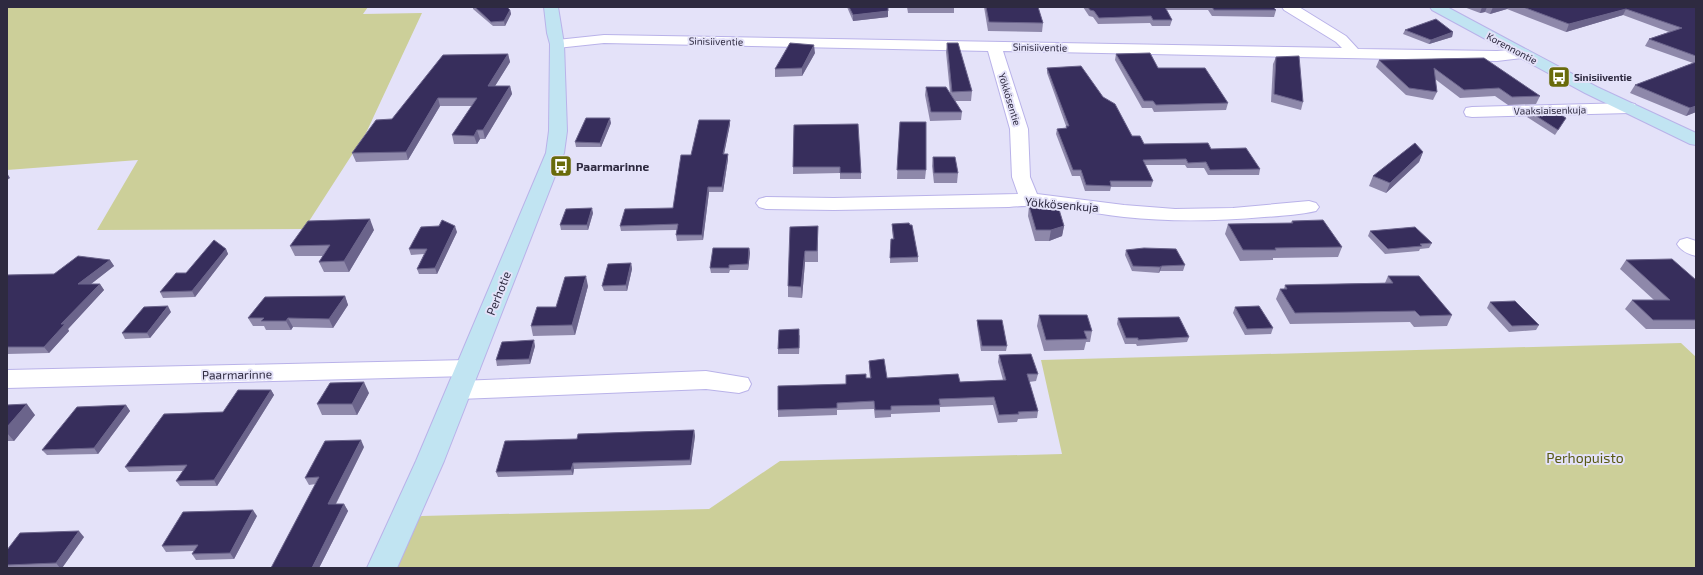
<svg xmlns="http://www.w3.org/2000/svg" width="1703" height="575" viewBox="0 0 1703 575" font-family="'Exo 2',sans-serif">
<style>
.green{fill:#cccf99}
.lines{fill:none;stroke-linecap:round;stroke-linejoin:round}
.street-casing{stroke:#b9b2e9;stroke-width:2}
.secondary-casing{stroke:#b9b2e9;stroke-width:2}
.street{fill:#fff;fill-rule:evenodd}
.secondary{fill:#c1e4f2;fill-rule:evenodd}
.wall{fill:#8e88aa}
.shaded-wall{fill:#6b648b}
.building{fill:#372e5c;stroke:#6b648b}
.labels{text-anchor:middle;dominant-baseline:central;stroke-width:4;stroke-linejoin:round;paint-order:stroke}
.far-street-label{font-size:10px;fill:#2e2a40;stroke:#e4e2f9}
.far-poi-label{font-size:10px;font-weight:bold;fill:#2e2a40;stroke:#e4e2f9;text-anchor:start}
.poi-label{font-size:12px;font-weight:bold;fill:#2e2a40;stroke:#e4e2f9;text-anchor:start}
.street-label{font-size:12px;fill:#2e2a40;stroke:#e4e2f9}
.near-park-label{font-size:14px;fill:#575913;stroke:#e4e2f9}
</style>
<rect width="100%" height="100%" fill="#e4e2f9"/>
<g class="green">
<path d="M12,7h356l-5,7 59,-1 -56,120 -62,96 -207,1 41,-70 -131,10v-162z"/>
<path d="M1681,343l15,14v211h-1310l23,-49 13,-3 287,-7 71,-48 282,-7 -21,-94z"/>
</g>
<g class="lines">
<g class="street-casing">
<g id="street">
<path d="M1282,7h17l47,29 12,13 139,2 27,-2 5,2 3,3 -3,3 -32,4 -494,-10 25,78 2,48 7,17 87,11 51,4 58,-1 76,-7 7,2 3,4 -3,4c-17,4 -35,5 -52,6 -46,4 -93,5 -140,0 -38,-4 -77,-14 -115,-10l-175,3 -68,-1 -7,-2 -3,-4 3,-4 7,-2 68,1 184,-4 -6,-17 -2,-48 -22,-78 -384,-8 -47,5 -5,-1 -2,-3 2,-3 5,-1 47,-5 738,13 -6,-6 -52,-32z"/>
<path d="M1629,103l6,1 2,4 -2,4 -6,1 -157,4 -6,-1 -2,-4 2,-4 6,-1z"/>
<path d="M1687,238l9,3v15c-8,-2 -15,-5 -19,-12l3,-4z"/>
<path d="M468,360l9,2 3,6 -3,6 -9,2 -461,12v-18z"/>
<path d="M706,371l42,7 3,6 -3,6 -9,3 -33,-4 -247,10 -9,-3 -3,-6 3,-6 9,-3z"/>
</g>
</g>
<g class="secondary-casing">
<g id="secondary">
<path d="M544,7h14l6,37 3,87 -3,22 -120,308 -47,107h-30l49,-107 130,-308 3,-22 1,-87 -3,-11z"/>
<path d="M1430,7h17l150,80 99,46v12l-6,-1 -105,-51 -153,-83z"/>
</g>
</g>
<use href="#street" class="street"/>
<use href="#secondary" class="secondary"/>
</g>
<g class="wall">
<path d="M473,7h34l3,3 1,4 -6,12h-12l-20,-17z"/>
<path d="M847,7h41v10l-35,4z"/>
<path d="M907,7h47v6h-46z"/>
<path d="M984,7h54l5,16 -1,9 -54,-1z"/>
<path d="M1083,7h190l3,3 -2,7 -62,-1 -4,-6h-42l6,10 -2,6h-18l-2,-3 -52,1 -5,-7 -4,-1z"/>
<path d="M1464,7h232v105l-10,4 -56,-23 5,-8 58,-22 -48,-17 4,-7 20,-7 -46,-17 -57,17 -59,-23 -17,5 -5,-2 -5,1z"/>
<path d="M1405,30l48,2 -1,5 -23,7 -26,-10z"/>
<path d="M947,43l25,48 -1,10h-16l7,11 -1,8 -31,1 -5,-26 1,-8 24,6 -4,-41z"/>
<path d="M815,53l-13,23 -27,1v-8z"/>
<path d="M508,54l2,8 -15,24h15l2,8 -27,45h-5l-3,5h-23l-2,-9 20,-29h-32l-32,54 -52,2 -4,-9 40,-34z"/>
<path d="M1116,54l42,14 70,35 -2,7 -72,2 -2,-4h-10l-27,-48z"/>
<path d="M1276,57l27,45 -2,8 -30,-8 2,-38z"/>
<path d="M1484,58l56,38 -4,8 -28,1 -13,-9 -35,2 -25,-19 2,13 -4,8 -27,-5 -30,-28 3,-7z"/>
<path d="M1047,68l56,29 29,39 12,8 67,5 49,20 -1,6h-51l-4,-7h-17l-2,-3h-40l8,16 -2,6h-40l-1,4h-25l-5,-15h-8l-16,-42 1,-5 9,-1v-2l-19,-53z"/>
<path d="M1530,112l36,6 -11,17 -28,-18z"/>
<path d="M730,120v4l-6,30 4,5 -5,33h-14l-6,48 -26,1 -1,-6 1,-5 -56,1 -1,-5 53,-18 18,-53z"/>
<path d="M900,122l26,48 -1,9h-28z"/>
<path d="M611,123l-10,24h-25l-1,-5z"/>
<path d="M794,125l67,48v6h-21v-6l-47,1z"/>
<path d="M1423,152l-4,10 -33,31 -17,-7 4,-10z"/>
<path d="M933,157l25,16 -1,10h-23l-2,-17z"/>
<path d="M1029,206l35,20 -2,10 -13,5h-14l-7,-25z"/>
<path d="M593,213l-5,17h-27l-1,-5z"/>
<path d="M1292,221l50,26 -4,10 -65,1v2l-33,1 -15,-27 3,-10 63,-1z"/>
<path d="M892,224l26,33v5l-28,1 1,-24h2l-1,-10z"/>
<path d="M818,226v36h-13l-3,36 -14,-1v-11z"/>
<path d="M374,230l-25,42h-25l-5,-10 4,-6h-28l-5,-10z"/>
<path d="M1370,231l62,12 -3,5 -9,1 -1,2 -34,3 -17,-18z"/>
<path d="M457,232l-20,42h-18l-2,-5 7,-15 -13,1 -2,-6z"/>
<path d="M749,248l1,5 -2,17h-18l-1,3h-18l-1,-5z"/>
<path d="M226,249l2,5 -33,43 -32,1 -3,-6 26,-19z"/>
<path d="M1126,250l59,15 -2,6h-23l-1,2 -27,-2 -7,-16z"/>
<path d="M110,260l4,6 -23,18h9l4,6 -36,39 1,2 -20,22 -42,1v-79l47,-1z"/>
<path d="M1626,260l70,20v49h-50l-21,-20 7,-9h22l-34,-31z"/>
<path d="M631,263l1,6 -5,22h-23l-2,-5z"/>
<path d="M1388,276l64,39 -5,11 -33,1 -4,-5 -120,2 -14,-25 4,-10h4l1,-4 100,-2z"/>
<path d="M588,286l-13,49 -42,1 -2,-10 25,-19z"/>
<path d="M345,296l3,9 -15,23 -40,-1 -2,3h-25l-2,-4h-11l-5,-8z"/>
<path d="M1490,302l49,23 -3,5 -27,2 -22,-24z"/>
<path d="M1235,307l38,21 -2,6 -26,1 -12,-22z"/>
<path d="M171,312l-21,26 -25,1 -3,-6z"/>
<path d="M1039,315l53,16 -2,11h-4l-2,8 -40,1 -7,-25z"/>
<path d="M1118,318l71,19 -2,5 -50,4 -1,-2h-11l-8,-20z"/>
<path d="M977,320l30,26 -1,5h-25l-4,-26z"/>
<path d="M800,335l-1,19h-21v-5z"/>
<path d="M535,346l-5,18 -33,2 -1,-6z"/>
<path d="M999,355l39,19 -2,7 -7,1 9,29 -1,7 -19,1 -1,3 -19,1 -5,-18 -53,2v5l-49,2v3l-16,1 -1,-9 -37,1v5l-59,2v-7l68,-26v-9l20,3h4l-1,-10v-7l18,17 73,4 43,-2 -5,-18z"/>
<path d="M271,390l3,5 -57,91h-37l-4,-5 7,-10 -54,1 -4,-5 98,-55z"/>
<path d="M369,393l-12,22h-35l-5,-11z"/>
<path d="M7,405l28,10 -21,26h-7z"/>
<path d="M126,405l4,6 -32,43 -51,1 -5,-5z"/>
<path d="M694,430l1,6 -4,29 -117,4 -1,6 -75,2 -2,-5 81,-33z"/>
<path d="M364,447l-28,57h8l4,7 -29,57 -3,-84 -7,1 -4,-7z"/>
<path d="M257,516l-23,43 -38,1 -4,-6 2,-3 -28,1 -4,-6z"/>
<path d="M84,537l-22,31h-55v-18z"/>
</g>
<g class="shaded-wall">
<path d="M1482,7h5l-2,5 -5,1z"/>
<path d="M1493,7h16l-2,2 -17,5z"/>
<path d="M1626,9l-3,6 -57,17 3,-8z"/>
<path d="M510,10l1,4 -6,12 -1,-5z"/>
<path d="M888,11v6l-35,4v-6z"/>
<path d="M1453,32l-1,5 -23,7 2,-4z"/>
<path d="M814,45l1,8 -13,23v-8z"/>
<path d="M508,54l2,8 -20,32 -2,-8z"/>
<path d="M510,86l2,8 -27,45 -2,-9z"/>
<path d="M438,98l2,8 -32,54 -2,-8z"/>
<path d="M1696,106v6l-10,4 4,-8z"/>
<path d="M610,118l1,5 -10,24 -1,-4z"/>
<path d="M730,120v4l-7,35v-5z"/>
<path d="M477,130l3,9 -3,5 -3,-8z"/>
<path d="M1423,152l-4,10 -33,31 4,-10z"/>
<path d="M728,154v5l-5,33 -1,-5z"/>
<path d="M7,173l3,5 -3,2z"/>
<path d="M708,187l1,5 -6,48 -1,-5z"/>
<path d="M592,208l1,5 -5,17 -1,-5z"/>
<path d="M370,219l4,11 -25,42 -5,-11z"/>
<path d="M455,226l2,6 -20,42 -2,-6z"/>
<path d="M1064,226l-2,10 -13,5 2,-11z"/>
<path d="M749,248l1,5 -2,17v-6z"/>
<path d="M226,249l2,5 -33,43 -3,-6z"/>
<path d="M805,251v11l-3,36 -1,-11z"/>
<path d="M110,260l4,6 -32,25 -4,-7z"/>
<path d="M631,263l1,6 -5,22 -1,-6z"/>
<path d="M1162,266l-2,5 -1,2 1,-6z"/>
<path d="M586,276l2,10 -13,49 -3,-10z"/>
<path d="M100,284l4,6 -36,39 1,2 -20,22 -5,-6 17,-23z"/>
<path d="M345,296l3,9 -15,23 -4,-9z"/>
<path d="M168,306l3,6 -21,26 -3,-5z"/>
<path d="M288,318l5,9 -2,3 -5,-9z"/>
<path d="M534,340l1,6 -5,18 -1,-5z"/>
<path d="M364,382l5,11 -12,22 -5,-11z"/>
<path d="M271,390l3,5 -57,91 -3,-6z"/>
<path d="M27,404l8,11 -21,26 -7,-8v-6z"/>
<path d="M126,405l4,6 -32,43 -4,-6z"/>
<path d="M694,430l1,6 -4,29 -1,-5z"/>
<path d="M361,440l3,7 -32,64 -4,-7z"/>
<path d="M573,463l1,6 -1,6 -2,-5z"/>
<path d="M344,504l4,7 -29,57h-7z"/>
<path d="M253,510l4,6 -23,43 -4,-6z"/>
<path d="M79,531l5,6 -22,31h-2l-4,-5z"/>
</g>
<g class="building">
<path d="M475,7h32l3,3 -6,11 -13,1z"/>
<path d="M849,7h39v4l-35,4z"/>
<path d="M986,7h52l5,16 -54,-1z"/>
<path d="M1088,7h77l7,13h-19l-2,-4 -52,2 -5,-7 -4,-1z"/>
<path d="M1212,7h61l3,3h-62z"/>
<path d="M1523,7h173v49l-47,-17 33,-11 -56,-19 -57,15z"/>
<path d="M1436,19l17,13 -22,8 -26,-10z"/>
<path d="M790,43l24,2 -12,23 -27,1z"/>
<path d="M947,43h11l14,48 -20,1z"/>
<path d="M1150,53l8,15h47l23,35 -72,2 -3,-4h-9l-28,-47z"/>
<path d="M508,54l-20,32h22l-27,44h-6l-3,6 -22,-1 25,-37h-39l-32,54 -54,1 24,-33 16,-1 51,-64z"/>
<path d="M1299,56l4,46 -29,-8 2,-37z"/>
<path d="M1484,58l56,38 -28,1 -13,-9 -35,2 -30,-22 3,24 -28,-4 -30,-28z"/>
<path d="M1696,62v44l-6,2 -55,-23z"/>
<path d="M1081,66l22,31 12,7 17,32h8l4,8 64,-1 3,6 35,-1 14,21 -50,1 -4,-8 -18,1 -2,-4 -43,1 10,21h-43l1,5 -25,-1 -5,-15h-8l-16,-41 10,-1 -1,-2h3l-22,-58z"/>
<path d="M926,87h20l16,25h-31z"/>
<path d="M1530,112h26l10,6 -8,12z"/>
<path d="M586,118h24l-10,25 -25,-1z"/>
<path d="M699,120h31l-7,34h5l-6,33h-14l-6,48h-26l2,-11 -58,2 5,-17 48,-1 8,-53h10z"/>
<path d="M900,122h26v48h-29z"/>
<path d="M858,124l3,49h-21v-6h-47l1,-42z"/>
<path d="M1415,143l8,9 -33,31 -17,-7z"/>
<path d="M933,157h22l3,16h-24z"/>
<path d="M1029,206h29l6,20 -13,4h-15z"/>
<path d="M592,208l-5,17h-27l6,-16z"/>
<path d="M370,219l-26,42 -25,1 11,-17 -40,1 18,-25z"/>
<path d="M442,220l13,6 -20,42 -18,1 10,-20h-18l12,-22 18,-1z"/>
<path d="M1323,220l19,27 -67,1 1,2h-33l-15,-26 65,-1 -1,-2z"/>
<path d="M909,223l1,2h2l6,32 -28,1 1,-19h3l-2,-15z"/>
<path d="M818,226l-1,25h-12l-4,36 -13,-1 2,-59z"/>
<path d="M1415,227l17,16 -12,1 2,2 -34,3 -18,-18z"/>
<path d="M214,240l12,9 -34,42 -32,1 16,-19h10z"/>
<path d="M713,248h36l-1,16 -19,1v3h-19z"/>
<path d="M1144,248l32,1 9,16 -23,1 -2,1 -27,-1 -7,-16z"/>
<path d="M78,256l32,4 -32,24h22l-39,40h4l-21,23h-37v-72l47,-1z"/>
<path d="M1672,259l24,21v40h-43l-21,-20h38l-44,-40z"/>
<path d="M631,263l-5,22 -24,1 6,-22z"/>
<path d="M586,276l-14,49 -41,1 6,-19h19l9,-30z"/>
<path d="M1388,276h31l33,39 -32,1 -5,-5 -120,2 -15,-24h7l-2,-4 108,-2z"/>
<path d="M345,296l-16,23 -41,-1 -2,3h-25l3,-3h-16l17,-21z"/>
<path d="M1515,301l24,24 -27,1 -22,-24z"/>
<path d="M168,306l-21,27h-25l22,-26z"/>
<path d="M1259,306l14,22 -26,1 -12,-22z"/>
<path d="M1039,315h48l5,16h-8l3,8 -41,1z"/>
<path d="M1179,317l10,20 -51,3v-2h-12l-8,-20z"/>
<path d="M977,320h25l5,26h-25z"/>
<path d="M799,329v19l-21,1 1,-19z"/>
<path d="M534,340l-5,19 -33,1 6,-18z"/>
<path d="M1031,354l7,20h-11l11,37 -20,1 1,2 -20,1 -5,-18 -55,2 1,6 -49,1v4h-16l-1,-9 -37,2v5l-59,2v-24l68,-2v-9l20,-1v4h5l-2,-17 15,-2 3,19 71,-4 2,8 46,-2 -7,-25z"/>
<path d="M364,382l-12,22h-35l13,-21z"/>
<path d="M238,390h33l-57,90 -38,1 11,-16 -62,2 39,-53 59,-2z"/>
<path d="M27,404l-20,23v-22z"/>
<path d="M126,405l-32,43 -52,2 35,-43z"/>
<path d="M694,430l-4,30 -117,3 -2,7 -75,2 9,-31 72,-2 1,-5z"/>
<path d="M361,440l-33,64h16l-32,64h-41l48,-91 -14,1 20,-37z"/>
<path d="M253,510l-23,43 -38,1 6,-9 -36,1 21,-34z"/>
<path d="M79,531l-23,32 -49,2v-15l13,-17z"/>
</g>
<defs>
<g id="bus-square" transform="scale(1.15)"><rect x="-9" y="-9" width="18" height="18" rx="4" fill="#696b0b" stroke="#e4e2f9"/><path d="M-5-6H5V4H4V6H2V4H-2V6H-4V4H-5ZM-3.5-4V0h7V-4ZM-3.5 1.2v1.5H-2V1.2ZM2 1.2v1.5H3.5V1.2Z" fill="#fff"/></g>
</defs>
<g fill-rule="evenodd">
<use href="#bus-square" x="1559" y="77"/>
<use href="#bus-square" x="561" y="166"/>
</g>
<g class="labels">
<g class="far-street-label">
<text transform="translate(716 41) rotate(1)">Sinisiiventie</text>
<text transform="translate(1040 47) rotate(1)">Sinisiiventie</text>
<text transform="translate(1512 48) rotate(28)">Korennontie</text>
<text transform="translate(1010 99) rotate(73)">Yökkösentie</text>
<text transform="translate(1550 110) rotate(-1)">Vaaksiaisenkuja</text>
</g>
<g class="far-poi-label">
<text x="1574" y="77">Sinisiiventie</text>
</g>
<g class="poi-label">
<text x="576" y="166">Paarmarinne</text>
</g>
<g class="street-label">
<text transform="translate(1062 204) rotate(5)">Yökkösenkuja</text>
<text transform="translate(498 293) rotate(-68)">Perhotie</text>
<text transform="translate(237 374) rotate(-1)">Paarmarinne</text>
</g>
<g class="near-park-label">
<text x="1585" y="457">Perhopuisto</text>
</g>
</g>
<rect width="1703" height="575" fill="none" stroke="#2e2a40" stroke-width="16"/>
</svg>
